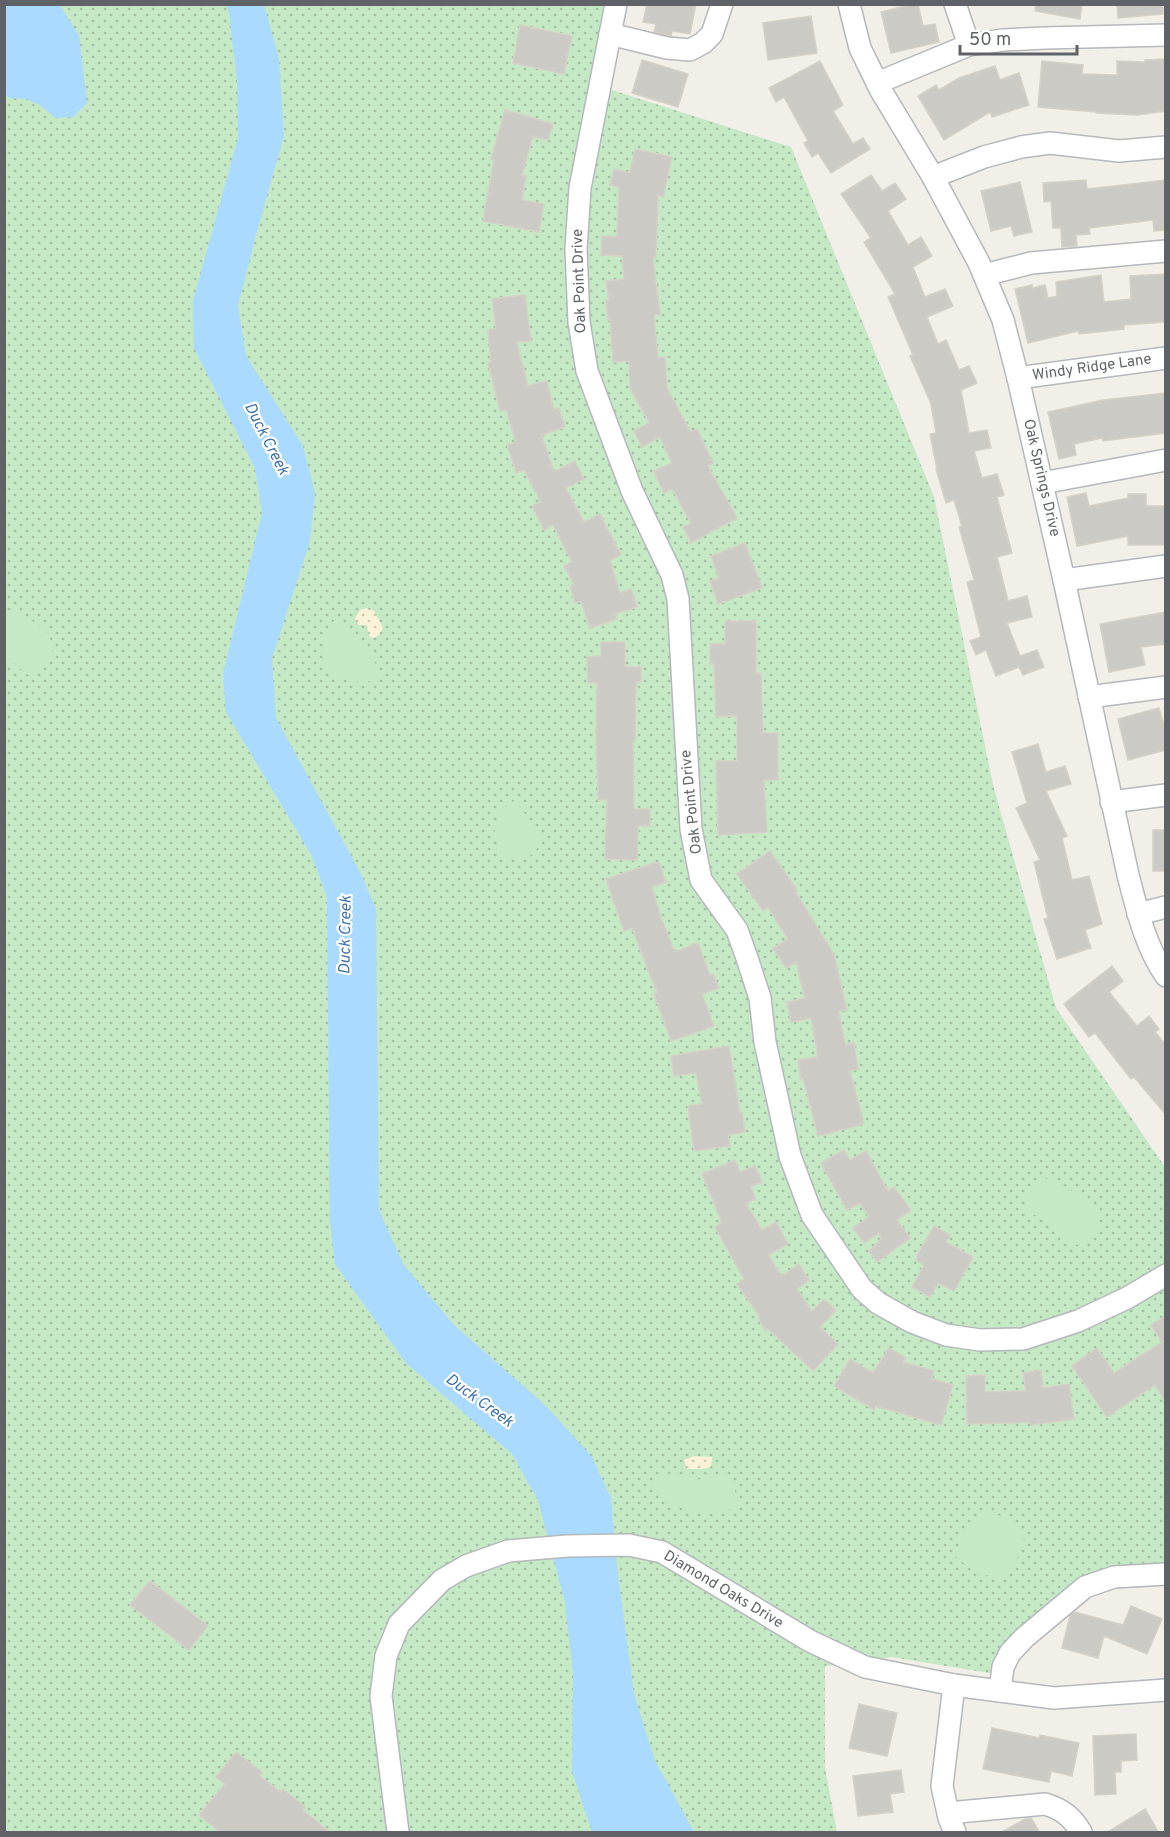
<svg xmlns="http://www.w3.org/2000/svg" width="1170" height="1837" viewBox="0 0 1170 1837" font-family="Overpass,sans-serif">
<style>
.grass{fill:url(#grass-dots)}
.sand{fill:url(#sand-dots)}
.garden{fill:#c5e8c5}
.water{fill:#aadaff}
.building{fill:#cccac5;stroke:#d6d1c6;stroke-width:1.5}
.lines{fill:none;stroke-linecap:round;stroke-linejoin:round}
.minor-casing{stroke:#b5b8bc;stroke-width:24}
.minor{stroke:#fff;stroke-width:21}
.labels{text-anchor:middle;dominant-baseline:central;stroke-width:4.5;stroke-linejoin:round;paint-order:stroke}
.street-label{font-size:15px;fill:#5f6368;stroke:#fff}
.water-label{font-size:16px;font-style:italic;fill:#4174aa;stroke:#fff}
</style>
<defs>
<pattern id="grass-dots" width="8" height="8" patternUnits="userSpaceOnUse" patternTransform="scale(1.5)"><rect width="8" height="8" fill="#c5e8c5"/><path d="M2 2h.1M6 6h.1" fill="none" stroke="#a3c0a4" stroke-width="1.8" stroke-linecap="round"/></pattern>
<pattern id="sand-dots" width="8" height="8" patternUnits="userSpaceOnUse" patternTransform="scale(1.5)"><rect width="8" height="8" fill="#fbf3d9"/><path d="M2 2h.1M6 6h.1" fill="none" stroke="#cec8b4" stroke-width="1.8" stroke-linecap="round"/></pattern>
</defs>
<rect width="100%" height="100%" fill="#f1efe8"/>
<path class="grass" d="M5,5h605l-17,79 198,63 143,350 59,288 63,223 109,159v400l-72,6 -98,101 -104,-17 -66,9v102l12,64h-832z"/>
<g class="sand">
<path d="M367,608l7,3 9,17 -4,7 -6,3 -4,-2 -2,-11h-8l-4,-6 5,-9z"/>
<path d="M694,1456l18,1 -1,10 -10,2h-14l-3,-9z"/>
</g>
<g class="garden">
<path d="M13,613c18,5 46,20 38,43 -2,7 -7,12 -11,17l-12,2 -23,-19v-41z"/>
<path d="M338,618l15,14 15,22 12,15 -6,12c-13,1 -26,2 -38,-5 -16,-10 -15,-33 -8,-48 1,-4 6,-7 10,-10z"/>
<path d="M515,800l23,32 4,11 -13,14 -25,3 -10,-25 4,-22z"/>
<path d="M1049,1177l40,24 10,17 -3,19 -15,9 -15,-5 -9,-13 -29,-17 -2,-14 8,-9z"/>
<path d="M665,1473l39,7 19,-6 11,10 4,23c-8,2 -16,5 -24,6 -24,4 -50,-12 -66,-28z"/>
<path d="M984,1512l27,6 13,21 -7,20 -18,19 -23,-5 -20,-16 5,-22z"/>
</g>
<g class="water">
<path d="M8,5h52l19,31 8,67 -14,14 -17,1 -18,-14 -12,-5 -17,-1 -4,-4 -1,-85z"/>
<path d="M226,5h38l15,54 5,77 -25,88 -21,82 8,50 57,90 12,47 -5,48 -38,117 4,60 84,154 16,37 3,301 24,54 51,61 93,82 45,50 19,41 6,70 17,126 21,67 39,71h-102l-20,-61 1,-98 -8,-71 -27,-102 -26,-46 -106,-91 -71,-99 -5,-41 -3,-326 -15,-41 -86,-144 -3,-38 39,-161 -7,-45 -61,-120 -1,-47 45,-163 -1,-58 -8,-67z"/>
</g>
<g class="building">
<path d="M647,4h49l-6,30 -18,-3 -1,5 -17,-4 2,-8 -13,-2z"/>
<path d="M913,4h5l5,22 12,-2 4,18 -48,11 -10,-41z"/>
<path d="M1036,4h46l-2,15 -45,-8z"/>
<path d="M1117,4h46v10l-45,4z"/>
<path d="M811,16l6,37 -49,7 -5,-37z"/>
<path d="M520,25l52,11 -8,38 -51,-11z"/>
<path d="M1166,59v52l-29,4 -41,-2v-1l-58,-5 4,-46 41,4 -1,9 35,1v-14l28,1v-2z"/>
<path d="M642,60l46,14 -10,33 -46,-14z"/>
<path d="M820,61l23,44 -10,6 20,33 10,-6 7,11 -39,24 -13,-20 -6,4 -8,-14 4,-2 -24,-44 -8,5 -7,-14z"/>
<path d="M995,66l5,14 19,-7 10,32 -37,12 -2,-5 -46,28 -26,-44 18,-11 3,5 20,-12z"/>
<path d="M505,110l48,14 -5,16 -15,-4 -11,39 4,1 -4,24 22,4 -5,28 -56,-11 11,-61 -3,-1z"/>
<path d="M635,149l37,8 -9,40 -5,-2 -2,62h-3l7,58h-6l4,43 7,-1 2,31 24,44 6,-3 16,34 -5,3 29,52 -46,25 -8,-16 8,-4 -19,-34 -8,4 -10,-22 18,-8 -12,-26 -18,10 -8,-16 15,-8 -19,-35 -1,-27 -16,1 -3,-42h-2l-2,-20h3l-3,-19 18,-2 -2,-23 -21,-1 1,-19 15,1 2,-50 -9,-2 4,-16 16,4z"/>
<path d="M871,175l11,16 13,-8 11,16 -18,12 20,34 13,-8 11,19 -19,11 12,30 20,-8 8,17 -26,11 11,27 8,-4 13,30 10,-4 8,17 -16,7 8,43 18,-3 4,18 -17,3 8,27 15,-4 7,21 -7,2 15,56 -15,4 11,44 19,-5 5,21 -25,6 13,33 17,-6 7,17 -21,8 -4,-8 -23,9 -10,-26 -10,5 -6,-14 11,-4 -14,-55 7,-2 -15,-53 3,-1 -8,-26 -8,3 -10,-34h1l-7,-35 6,-1 -5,-29 -21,-48 3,-1 -25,-58 7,-3 -31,-52 7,-4 -30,-44z"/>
<path d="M1086,180l1,9 79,-9v50l-12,1 -1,-11 -64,8 1,6 -14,1 1,11 -15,1 -1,-19h-8l-2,-27 -7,1 -1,-19z"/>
<path d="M1020,182l12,50 -18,4 -3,-10 -20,5 -10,-40z"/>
<path d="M1166,274v48l-42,3v4l-45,5 -1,-3 -50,12 -13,-54 17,-4 1,3 12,-3 3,13 9,-2 -1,-14 45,-7 3,27 27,-3 -1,-23z"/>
<path d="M525,295l6,46 -14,1 11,44 19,-5 7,29 5,-2 6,19 -23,8 12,37 21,-11 9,18 -18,9 18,34 16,-8 21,41 -11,5 10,33 11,-4 6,18 -22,7 2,5 -27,9 -9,-27 -6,2 -5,-17 4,-1 -10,-19 8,-4 -19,-37 -9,5 -12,-24 9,-4 -17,-32 -8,3 -9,-28 9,-3 -10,-32 -6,1 -12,-48 3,-1 -3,-32 8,-1 -4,-30z"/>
<path d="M1166,393v40l-63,8 -1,-3 -28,6 2,11 -17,4 -11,-47 55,-12z"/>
<path d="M1086,493l3,13 39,-8v-4h18v12h20v39h-38v-9l-51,10 -10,-49z"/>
<path d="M745,543l17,45 -44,16 -8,-23 9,-3 -8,-22z"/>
<path d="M1166,612v32l-25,3 4,18 -36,7 -9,-48z"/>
<path d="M725,621h31v52h5l2,60h15v47h-14l3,52 -49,3 -2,-74h21v-45l-21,1 -2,-53h-4v-20h15z"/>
<path d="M601,642h24v25h16v15h-5l-1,58h-2l1,69h16v17h-12l-1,34 -32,-1 2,-60 -9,1 -2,-66 1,-51h-9l-1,-26 14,-1z"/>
<path d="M1159,708l7,24v18l-38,10 -10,-41z"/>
<path d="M1038,744l8,28 19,-6 6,18 -25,7 21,45 -5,2 10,42 17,-4 13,48 -17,6 6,18 -34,11 -13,-40 4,-1 -14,-56 6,-2 -24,-52 11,-5 -15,-51z"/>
<rect x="1153" y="830" width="13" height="41"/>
<path d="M770,851l26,37 -2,2 40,64 13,56 -8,1 6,34 9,-2 4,26 -8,2 14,53 -46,12 -15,-58 -2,1 -3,-19 20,-3 -7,-39 -20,4 -4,-20 18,-4 -9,-36 -10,6 -13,-20 15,-9 -20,-32 -5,4 -26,-37z"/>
<path d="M654,863h5l7,19 -14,5 9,31 14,34 23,-9 12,32 3,-1 6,14 -17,6 12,32 -43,15 -17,-47 3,-1 -25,-65 -8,3 -18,-52z"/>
<path d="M1112,966l11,15 -14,11 28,34 12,-10 10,13 -4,3 11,13v70l-32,-38 -3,2 -36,-46 -6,4 -25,-33z"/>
<path d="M729,1046l11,66h2l3,20 -17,3 2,11 -36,5 -6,-45 14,-2 -6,-31 -22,3 -3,-20z"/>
<path d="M844,1150l6,10 16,-9 22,40 6,-4 17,23 -14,10 13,18 -33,24 -8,-11 13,-13 -3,-5 -15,10 -11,-15 16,-11 -9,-14 -13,7 -26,-47z"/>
<path d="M735,1160l5,12 15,-6 7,16 -11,4 5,13 -10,4 16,27 14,-8 12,22 -20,11 14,21 17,-12 10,16 -12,9 15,22 12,-12 12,11 -16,17 18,17 -25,27 -45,-42 -2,2 -8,-13 2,-1 -23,-33 7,-5 -29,-52 7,-4 -20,-49z"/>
<path d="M934,1226l16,9 -4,7 27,15 -19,34 -16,-8 -8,14 -18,-10 12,-22 -7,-4v-5z"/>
<path d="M1166,1316v87l-11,-18 -48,32 -35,-51 25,-18 17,25 48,-31 -11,-17z"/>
<path d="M889,1348l17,10 -3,4 31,9 -2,8 21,6 -12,40 -65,-19 -2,4 -40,-24 16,-27 23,14z"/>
<path d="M1041,1370l2,18 26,-4 5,35 -43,6 -1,-3 -63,2 -1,-48 19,-1v17l41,-1 -3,-18z"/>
<path d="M150,1581l58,45 -19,24 -59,-45z"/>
<path d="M1131,1606l31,13 -15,35 -43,-18 -6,22 -36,-10 8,-32 5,-4 48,13z"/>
<path d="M859,1704l38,9 -10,43 -38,-8z"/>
<path d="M992,1728l47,10 1,-3 39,8 -7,33 -21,-5 -2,11 -66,-13z"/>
<path d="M1136,1734l1,26 -16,1v11h-6l1,22 -21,1 -2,-59z"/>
<path d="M236,1752l26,20 -3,3 21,17 3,-3 22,18 -2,3 28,23h-110l-22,-18 26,-31 -9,-7z"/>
<path d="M901,1770l3,22 -14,2 3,18 -35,4 -5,-40z"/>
<path d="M1145,1809l14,24h-53z"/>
<path d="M1031,1818l9,15h-40l25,-14z"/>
</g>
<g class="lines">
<g class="minor-casing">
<g id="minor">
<path d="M616,4l-36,184 -4,61 3,73 8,49 45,120 40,84 6,24 13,230 10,51 36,50 10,28 13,40 5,44 25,114 22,59 50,74 16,14 34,19 34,13 34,5 43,-1 55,-18 49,-23 39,-23"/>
<path d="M849,4l11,44 20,41 53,88 46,86 24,57 15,58 46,202 64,295c9,34 17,71 38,101"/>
<path d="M955,4l14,41"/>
<path d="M610,34l57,14 23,2 13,-7 9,-9 10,-30"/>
<path d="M877,83l92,-38 34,-5 42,-2 121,-3"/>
<path d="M933,177l51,-20 37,-10 29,-4 69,8 47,-4"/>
<path d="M984,275l47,-12 135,-12"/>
<path d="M1018,378l148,-20"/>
<path d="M1042,483l124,-23"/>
<path d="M1064,580l102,-14"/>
<path d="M1089,697l77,-10"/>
<path d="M1111,802l55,-7"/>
<path d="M1138,914l28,-7"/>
<path d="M954,1685l-12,101 7,32 6,14"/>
<path d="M1000,1691l3,-24 7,-14 14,-15 61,-51 29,-10 52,-3"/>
<path d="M948,1813l97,-9c17,5 27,13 36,28"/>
<path d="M398,1832l-17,-136 5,-40 13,-32 43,-44 24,-14 42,-15 59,-5 62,-1 33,7 148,89 55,26 89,18 100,13 112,-8"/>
</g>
</g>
<use href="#minor" class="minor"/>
</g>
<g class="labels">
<g class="street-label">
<text transform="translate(580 281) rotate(-92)">Oak Point Drive</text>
<text transform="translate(1092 368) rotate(-8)">Windy Ridge Lane</text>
<text transform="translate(1041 478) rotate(77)">Oak Springs Drive</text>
<text transform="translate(692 802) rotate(-96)">Oak Point Drive</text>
<text transform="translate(723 1590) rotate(31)">Diamond Oaks Drive</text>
</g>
<g class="water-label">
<text transform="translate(266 439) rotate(63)">Duck Creek</text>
<text transform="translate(346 935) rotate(-89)">Duck Creek</text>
<text transform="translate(479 1401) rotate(36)">Duck Creek</text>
</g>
</g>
<rect width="1170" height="1837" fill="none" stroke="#5f6368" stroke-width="12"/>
<path d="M960 45v9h117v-9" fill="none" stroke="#5f6368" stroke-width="3"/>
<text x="969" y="45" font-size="18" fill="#5f6368" stroke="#ffffff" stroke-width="4.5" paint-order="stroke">50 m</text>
</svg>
